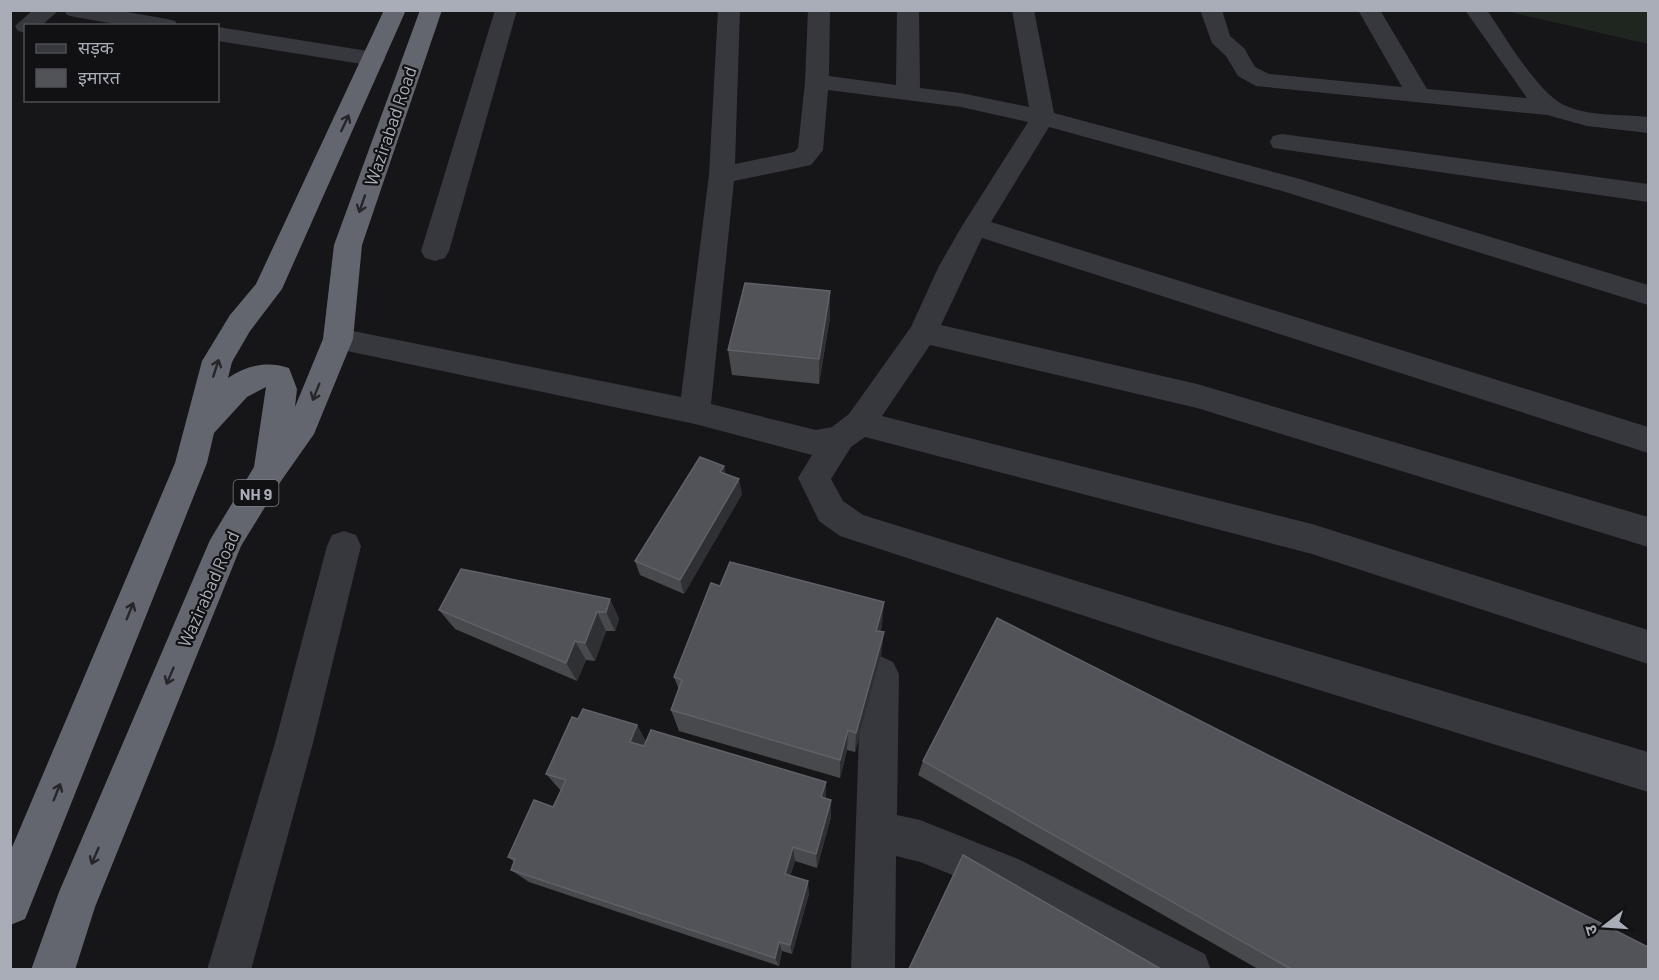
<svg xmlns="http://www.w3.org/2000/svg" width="1659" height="980" viewBox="0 0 1659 980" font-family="Barlow,'Noto Sans Devanagari',sans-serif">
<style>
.green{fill:#1e261f}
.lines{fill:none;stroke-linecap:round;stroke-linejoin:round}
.minor{fill:#37383d;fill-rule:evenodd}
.highway{fill:#63666e;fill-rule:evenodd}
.wall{fill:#47494d}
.shaded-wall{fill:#2f3033}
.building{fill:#525359;stroke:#5f6168;stroke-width:1.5}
.oneway{stroke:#26262a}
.labels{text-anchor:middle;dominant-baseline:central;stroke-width:4.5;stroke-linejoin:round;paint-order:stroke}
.shield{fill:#111113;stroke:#7b7e86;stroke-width:1.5}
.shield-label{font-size:16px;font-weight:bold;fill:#a8adb8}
.street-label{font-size:18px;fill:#a8adb8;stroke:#111113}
</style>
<rect width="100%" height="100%" fill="#161618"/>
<path class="green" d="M1511,11h137v33l-134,-31z"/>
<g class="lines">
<g class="minor">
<path d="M33,10h26l-18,16h-15v7l-8,-2 -3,-5z"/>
<path d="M64,10h52l51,9 8,2 3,5h-52l-51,-9 -8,-2z"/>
<path d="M495,10h22l-68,241 -4,7 -10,3 -10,-3 -4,-7z"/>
<path d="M718,10h22l-5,154 59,-12 4,-4 7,-66 3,-72h22l-1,66 67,9 1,-75h22l1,78 41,5 68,14 -17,-97h22l20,103 246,66 348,106v20l-366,-114 -233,-64 -58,95 657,205v26l-666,-215 -41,87 256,59 451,133v30l-451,-139 -267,-63 -48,71 430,108 336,106v34l-336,-110 -447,-117 -14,10 -20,32 12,22 20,14 301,93 484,144v40l-484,-150 -324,-106 -21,-15 -21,-43 14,-23 -117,-31 -367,-77 -5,-8 5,-8 10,-3 343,69 28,-222zM828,90l133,17 67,15 -66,104 -23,40 -28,61 -62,87 -17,13 -16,3 -105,-26 23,-223 77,-16 12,-15z"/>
<path d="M1200,10h22l8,26 14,12 11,19 14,7 133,13 -44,-77h22l47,79 100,9 -62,-88h22c17,25 49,80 75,94 25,13 59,10 86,13v16l-61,-7 -40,-11 -291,-29 -18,-10 -12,-20 -14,-13z"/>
<path d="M218,27l156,25 8,2 3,5 -3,5 -8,2 -156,-25z"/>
<path d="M1282,134l366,50v18l-375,-54 -3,-6 3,-6z"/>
<path d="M344,531l12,4 5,11 -48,197 -62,227h-44l68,-227 52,-197 5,-11z"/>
<path d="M880,656l13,6 6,12 -2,141 23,5 98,39 187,95 6,16h-68l-153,-80 -70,-28 -24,-6 -1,114h-44l10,-296 6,-12z"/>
</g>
<path class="highway" d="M384,10h22l-124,279 -32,42 -18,31 -4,16c19,-13 39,-17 61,-10l8,21 -2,18 28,-68 11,-94 86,-235h22l-80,235 -9,94 -39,95 -33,47 -40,65 -146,361 -20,63h-44l28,-78 151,-352 44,-73 12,-80 -19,10 -33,36 -7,30 -182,456 -15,6v-73l165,-389 27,-102 28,-46 26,-31z"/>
</g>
<g class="wall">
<path d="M830,317l-11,67 -87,-9 -4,-25z"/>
<path d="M724,466l1,7 17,21 -58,100 -44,-19 -5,-14z"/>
<path d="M720,586l164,16 -4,29 1,25 -26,96 -8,-2 -7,28 -161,-47 -8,-21 8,-20 -5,-13z"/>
<path d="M610,599l9,20 -4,12h-9l-11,30 -9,-1 -9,21 -122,-52 -16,-19z"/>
<path d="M578,719l59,6 9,17 180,56 5,19 -14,51 -22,-7 -5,15 19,18 -17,60 -10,-3 -3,15 -250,-84 -18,-12 3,-8 -6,-5 45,-50 8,-16 -15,-17z"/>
<path d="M923,761l725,208h-390l-340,-194z"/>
<path d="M963,855l198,114h-253z"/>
</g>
<g class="shaded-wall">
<path d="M830,291v26l-11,67v-25z"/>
<path d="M724,466l3,16 -7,-10z"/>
<path d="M739,479l3,15 -58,100 -4,-14z"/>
<path d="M610,599l9,20 -4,12 -9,-19z"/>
<path d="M884,602l-2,25 -8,27 2,-23z"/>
<path d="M597,612l9,19 -11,30 -10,-18z"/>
<path d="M884,632l-3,24 -26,96 1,-19z"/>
<path d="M575,641l11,19 -9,21 -11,-18z"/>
<path d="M637,725l10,20 -6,16 -11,-19z"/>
<path d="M848,730l-1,20 -7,28v-18z"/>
<path d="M826,782v17l-5,-2z"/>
<path d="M831,800v17l-14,51 -1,-14z"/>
<path d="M793,847l2,14 -8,25 -2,-12z"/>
<path d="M808,881l1,13 -17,60 -2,-9z"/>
<path d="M779,942l3,9 -3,15 -4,-8z"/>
</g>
<g class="building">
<path d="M745,283l85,8 -11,68 -91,-9z"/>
<path d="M700,457l24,9 -4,6 19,7 -59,101 -45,-19z"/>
<path d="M730,562l154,40 -8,29 8,1 -28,101 -8,-3 -8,30 -169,-50 11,-30 -8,-3 37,-94 9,3z"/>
<path d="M461,569l149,30 -4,13h-9l-12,31 -10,-2 -9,22 -127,-53z"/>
<path d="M997,618l651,329v22h-357l-368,-208z"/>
<path d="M583,709l54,16 -7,17 14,4 7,-16 175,52 -5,15 10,3 -15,54 -23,-7 -8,27 23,7 -18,64 -11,-3 -4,16 -264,-88 4,-11 -7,-2 26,-57 19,7 13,-27 -20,-6 26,-57 6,2z"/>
<path d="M963,855l198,114h-252z"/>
</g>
<defs><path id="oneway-shaft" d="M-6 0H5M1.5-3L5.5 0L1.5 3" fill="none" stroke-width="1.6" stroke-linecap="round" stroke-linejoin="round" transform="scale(1.5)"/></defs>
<g class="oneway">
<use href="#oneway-shaft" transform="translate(345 123) rotate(-65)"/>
<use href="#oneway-shaft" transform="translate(362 204) rotate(109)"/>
<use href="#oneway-shaft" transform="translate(216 368) rotate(-72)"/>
<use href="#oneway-shaft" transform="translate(316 392) rotate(112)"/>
<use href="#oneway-shaft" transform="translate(130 611) rotate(-68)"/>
<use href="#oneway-shaft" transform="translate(170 676) rotate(113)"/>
<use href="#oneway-shaft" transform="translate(57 792) rotate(-68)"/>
<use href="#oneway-shaft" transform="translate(95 856) rotate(113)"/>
</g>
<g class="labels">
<rect class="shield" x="233.5" y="480" width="45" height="26" rx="4.5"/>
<g class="shield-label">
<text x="256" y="493">NH 9</text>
</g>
<g class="street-label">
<text transform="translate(390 126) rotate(-71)">Wazirabad Road</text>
<text transform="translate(208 589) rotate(-66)">Wazirabad Road</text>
</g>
</g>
<rect width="1659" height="980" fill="none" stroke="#a8adb8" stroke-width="24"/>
<rect x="24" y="24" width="195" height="78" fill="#111113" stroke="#4d4f55" stroke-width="1.5"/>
<rect x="36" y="44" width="30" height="9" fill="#37383d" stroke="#4d4f55" stroke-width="1.5"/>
<text x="78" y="54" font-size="18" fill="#a8adb8">सड़क</text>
<rect x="36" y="69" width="30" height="18" fill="#525359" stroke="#4d4f55" stroke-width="1.5"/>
<text x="78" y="84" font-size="18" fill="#a8adb8">इमारत</text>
<g transform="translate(1605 926) rotate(253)" stroke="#111113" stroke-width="4.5" paint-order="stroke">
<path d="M0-4.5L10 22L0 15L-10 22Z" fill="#a8adb8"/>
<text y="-9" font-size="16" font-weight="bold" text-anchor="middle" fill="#a8adb8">उ</text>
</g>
</svg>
